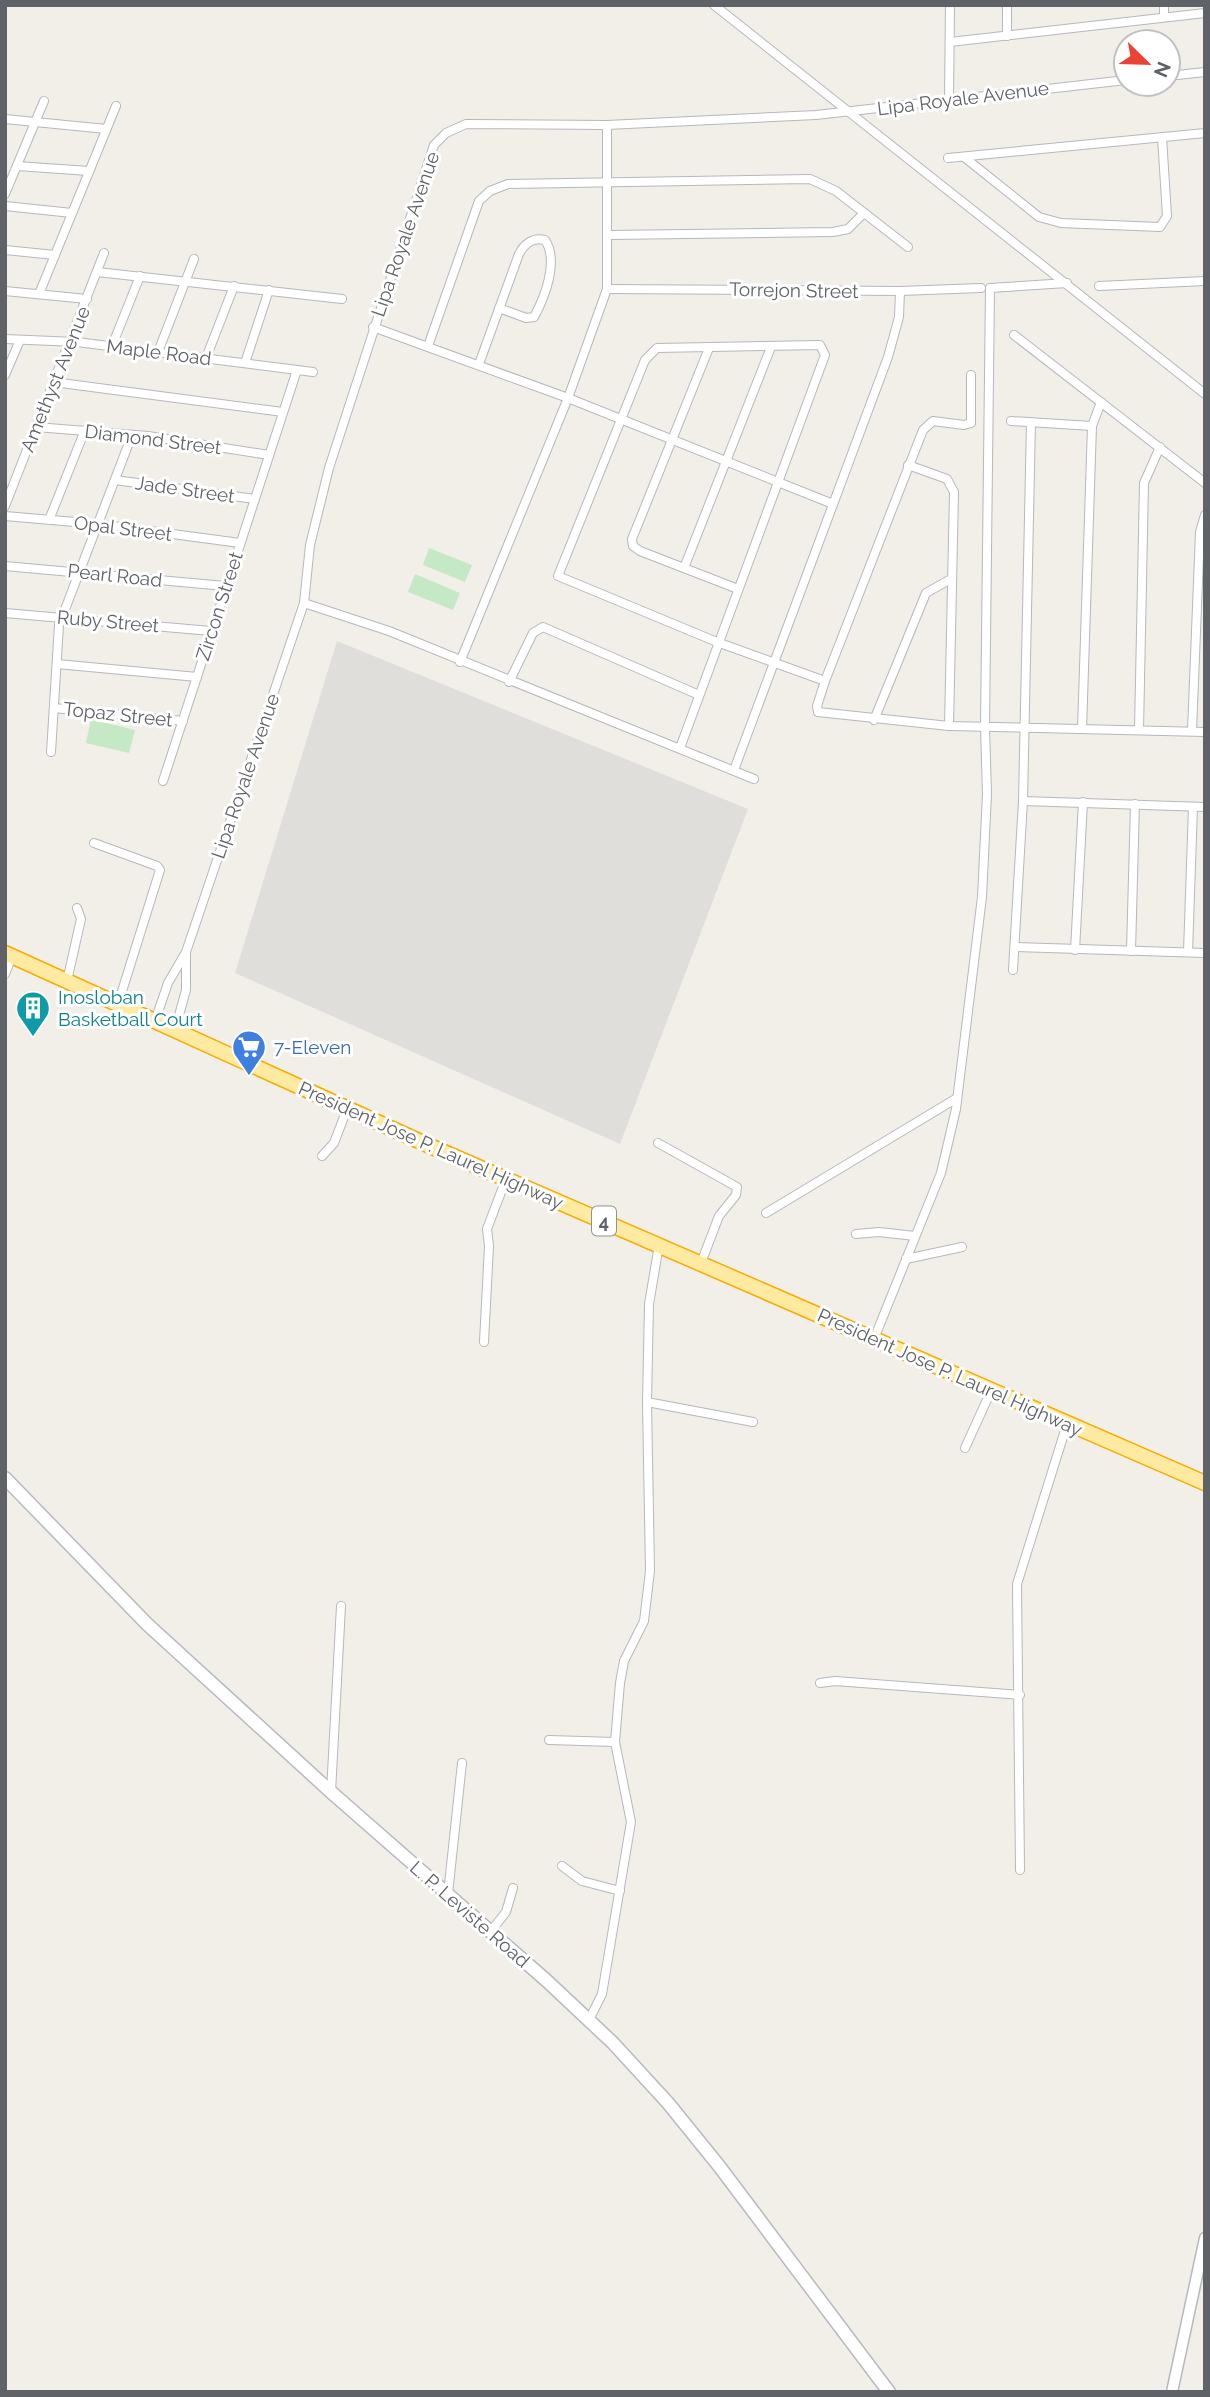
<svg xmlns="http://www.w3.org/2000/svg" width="1210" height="2397" viewBox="0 0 1210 2397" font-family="Raleway,sans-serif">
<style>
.industrial{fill:#e0deda}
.green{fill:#c5e8c5}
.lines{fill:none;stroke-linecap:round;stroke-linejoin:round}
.minor-casing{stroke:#b5b8bc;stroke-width:10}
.tertiary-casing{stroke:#b5b8bc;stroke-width:13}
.secondary-casing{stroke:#b6babf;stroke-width:15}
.trunk-casing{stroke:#f9ab00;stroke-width:17}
.minor{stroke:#fff;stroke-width:8}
.tertiary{stroke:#fff;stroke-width:10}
.secondary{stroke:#fff;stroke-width:12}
.trunk{stroke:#feeaa1;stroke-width:14}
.labels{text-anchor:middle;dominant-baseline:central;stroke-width:6;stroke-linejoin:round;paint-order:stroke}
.shield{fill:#fff;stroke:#8f9295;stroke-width:2}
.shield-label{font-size:18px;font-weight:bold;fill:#5f6368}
.street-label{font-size:19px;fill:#5f6368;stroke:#fff}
.culture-label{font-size:19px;fill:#0d838f;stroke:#fff;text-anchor:start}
.shop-label{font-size:19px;fill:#366cbe;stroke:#fff;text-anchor:start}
</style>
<rect width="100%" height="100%" fill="#f1efe8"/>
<path class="industrial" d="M337,641l411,168 -128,335 -385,-171z"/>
<g class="green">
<path d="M429,548l43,17 -7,17 -42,-17z"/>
<path d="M415,574l45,19 -7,17 -45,-18z"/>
<path d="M91,719l44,11 -6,23 -43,-10z"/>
</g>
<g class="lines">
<g class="minor-casing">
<g id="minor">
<path d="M714,5l491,389"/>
<path d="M1164,5v11"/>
<path d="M1007,36v-31"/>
<path d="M950,42l255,-29"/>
<path d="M1168,76l37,-4"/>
<path d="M949,99l1,-94"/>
<path d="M5,119l101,10"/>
<path d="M964,157l75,60 22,6 99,4 7,-11 -5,-79"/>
<path d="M948,158l257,-25"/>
<path d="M17,166l72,5"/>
<path d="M5,194l39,-93"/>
<path d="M5,206l67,7"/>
<path d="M609,235l224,-3 15,-3 16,-16"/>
<path d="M5,250l50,5"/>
<path d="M97,272l245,27"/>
<path d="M1099,286l106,-5"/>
<path d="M607,289l293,2 81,-3"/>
<path d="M5,291l82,8"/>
<path d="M39,294l77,-188"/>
<path d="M373,327l195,71 265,106"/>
<path d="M1014,335l191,148"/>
<path d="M5,339l72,3 236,30"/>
<path d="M112,346l28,-70"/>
<path d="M428,346l51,-145 11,-10 18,-7 302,-5 26,12 72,56"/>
<path d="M709,348l-77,191 1,7 7,5 98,38"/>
<path d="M158,352l36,-93"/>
<path d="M206,358l28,-72"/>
<path d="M245,363l24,-73"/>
<path d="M479,364l40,-110c5,-10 14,-17 26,-14 14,21 0,57 -11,77l-8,1 -27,-10"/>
<path d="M5,375l15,-35"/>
<path d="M971,375v48l-7,2 -31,-4 -10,9 -98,251 -8,25 1,6 131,14 256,6"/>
<path d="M53,382l230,30"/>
<path d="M1011,421l81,5"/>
<path d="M36,427l112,9 121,19"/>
<path d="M908,465l39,14 7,13 -5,234"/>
<path d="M115,480l140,19"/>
<path d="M5,506l99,-253"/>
<path d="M5,516l93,8 142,19"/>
<path d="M49,520l36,-90"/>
<path d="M5,566l220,20"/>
<path d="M684,568l87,-221"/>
<path d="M304,603l85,28 365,148"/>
<path d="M5,613l206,18"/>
<path d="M460,662l108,-264 39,-109v-164"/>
<path d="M57,664l140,13"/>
<path d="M509,682l24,-49 10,-6 156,68"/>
<path d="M54,708l129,13"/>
<path d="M874,720l52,-127 23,-13"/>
<path d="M1082,729l10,-303 9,-24"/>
<path d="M1139,730l5,-247 16,-36"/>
<path d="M1192,731l8,-199 5,-17"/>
<path d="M680,748l145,-393 -5,-10 -163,3 -12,12 -87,216 159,66 108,39"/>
<path d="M51,752l8,-127 73,-190"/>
<path d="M734,770l154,-413 11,-40 1,-26"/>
<path d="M163,781l134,-411"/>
<path d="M1023,801l182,6"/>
<path d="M94,843l63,23 3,4 -42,134"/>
<path d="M1015,947l190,6"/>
<path d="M1075,950l8,-148"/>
<path d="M1131,951l4,-147"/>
<path d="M1188,952l5,-145"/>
<path d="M1013,970l10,-169 8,-379"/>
<path d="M5,974l7,-18"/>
<path d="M67,981l14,-62 -4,-11"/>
<path d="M155,1021l13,-38 18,-31 118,-349 6,-58 19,-77 105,-323 12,-12 20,-9 141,1 209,-10 310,-35"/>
<path d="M175,1030l11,-40v-35"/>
<path d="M658,1143l79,44 -1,8 -17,21 -18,47"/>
<path d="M322,1156l12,-13 13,-34"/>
<path d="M766,1213l191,-115"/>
<path d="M856,1234l23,-2 36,4"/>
<path d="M659,1245l-10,59 -2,98 106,20"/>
<path d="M906,1259l56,-12"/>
<path d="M874,1339l67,-166 15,-64 26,-212 5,-103 -2,-67 5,-439 77,-5"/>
<path d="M484,1342l5,-96 -2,-17 19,-50"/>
<path d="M965,1448l26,-57"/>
<path d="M820,1683l15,-2 185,14"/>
<path d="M549,1740l66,2 5,-59 4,-22 20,-40 6,-50 -3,-169"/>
<path d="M331,1792l10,-186"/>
<path d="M562,1866l20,15 38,10"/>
<path d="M1020,1870l-3,-286 50,-160"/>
<path d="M448,1894l14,-131"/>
<path d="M491,1931l15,-19 7,-24"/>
<path d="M589,2020l13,-26 29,-172 -16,-80"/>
</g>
</g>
<g class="tertiary-casing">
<path id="tertiary" d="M1172,2392l33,-154"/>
</g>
<g class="secondary-casing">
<path id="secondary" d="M5,1478l142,146 184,168 216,189 66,62 55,60 51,63 170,226"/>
</g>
<g class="trunk-casing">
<path id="trunk" d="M5,953l425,193 775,337"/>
</g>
<use href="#minor" class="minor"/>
<use href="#tertiary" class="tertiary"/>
<use href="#secondary" class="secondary"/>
<use href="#trunk" class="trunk"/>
</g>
<defs>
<g id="building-pin" transform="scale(1.75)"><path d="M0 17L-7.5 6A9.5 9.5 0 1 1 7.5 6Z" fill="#0f9aa8" stroke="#fff"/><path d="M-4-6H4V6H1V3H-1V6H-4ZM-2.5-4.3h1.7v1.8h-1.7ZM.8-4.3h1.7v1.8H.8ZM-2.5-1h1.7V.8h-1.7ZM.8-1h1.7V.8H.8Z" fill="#fff"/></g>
<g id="supermarket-pin" transform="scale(1.75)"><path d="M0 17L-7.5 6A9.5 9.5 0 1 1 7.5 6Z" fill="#3f7fe0" stroke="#fff"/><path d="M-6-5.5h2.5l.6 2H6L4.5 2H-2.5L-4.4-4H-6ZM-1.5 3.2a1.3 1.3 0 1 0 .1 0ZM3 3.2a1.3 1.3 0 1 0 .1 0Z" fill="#fff"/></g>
</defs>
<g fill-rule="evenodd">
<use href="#building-pin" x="33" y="1008"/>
<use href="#supermarket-pin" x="249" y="1047"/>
</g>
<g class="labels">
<rect class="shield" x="592" y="1206.5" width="24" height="29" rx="5"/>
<g class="shield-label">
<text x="604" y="1221">4</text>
</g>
<g class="street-label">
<text transform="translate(963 98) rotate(-7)">Lipa Royale Avenue</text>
<text transform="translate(405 234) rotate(-71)">Lipa Royale Avenue</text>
<text transform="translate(794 290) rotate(1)">Torrejon Street</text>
<text transform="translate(159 352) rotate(7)">Maple Road</text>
<text transform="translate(55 379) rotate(-68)">Amethyst Avenue</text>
<text transform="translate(153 439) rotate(7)">Diamond Street</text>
<text transform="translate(185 489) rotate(8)">Jade Street</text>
<text transform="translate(123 528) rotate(7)">Opal Street</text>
<text transform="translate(115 575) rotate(6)">Pearl Road</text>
<text transform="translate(219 606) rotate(-72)">Zircon Street</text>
<text transform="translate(108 621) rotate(5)">Ruby Street</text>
<text transform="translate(118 714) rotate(6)">Topaz Street</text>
<text transform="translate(245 776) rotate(-71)">Lipa Royale Avenue</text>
<text transform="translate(431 1145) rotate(24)">President Jose P. Laurel Highway</text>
<text transform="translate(950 1372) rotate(24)">President Jose P. Laurel Highway</text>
<text transform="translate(470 1914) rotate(41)">L. P. Leviste Road</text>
</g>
<g class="culture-label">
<text x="58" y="997">Inosloban<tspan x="58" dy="22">Basketball Court</tspan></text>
</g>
<g class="shop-label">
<text x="274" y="1047">7-Eleven</text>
</g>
</g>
<rect width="1210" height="2397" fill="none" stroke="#5f6368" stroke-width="14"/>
<g transform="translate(1147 63) rotate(113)"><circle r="33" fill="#ffffff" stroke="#bfc1c3" stroke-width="2"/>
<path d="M0-5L12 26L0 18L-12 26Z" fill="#ea4335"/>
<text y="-10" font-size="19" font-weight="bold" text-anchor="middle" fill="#5f6368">N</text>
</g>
</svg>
